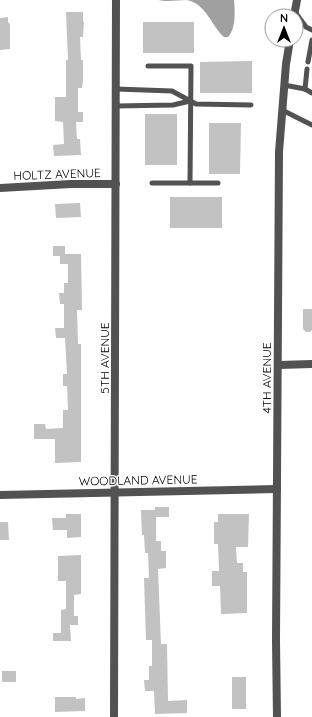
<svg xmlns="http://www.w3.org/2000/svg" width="312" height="717" viewBox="0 0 312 717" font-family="Quicksand,sans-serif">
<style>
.water{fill:#a0a0a0}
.building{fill:#c2c2c2}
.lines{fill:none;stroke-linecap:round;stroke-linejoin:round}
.lane{stroke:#525252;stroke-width:5}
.street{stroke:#525252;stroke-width:8}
.labels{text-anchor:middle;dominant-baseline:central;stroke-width:3;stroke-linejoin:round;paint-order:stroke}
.street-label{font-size:12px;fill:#000;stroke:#fff}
</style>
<rect width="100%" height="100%" fill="#fff"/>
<path class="water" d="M158,0h76c1,11 2,29 -6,37h-4c-13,-12 -18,-33 -37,-37 -10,0 -20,2 -29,0z"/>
<g class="building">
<path d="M66,12h17v9l1,1 -1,15h-3l1,23h2v21l-1,7h-4v24h5v10h-7l1,17h3l1,16 -27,1 -1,-11 11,-1 -1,-22 -8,-1v-24h11v-37h2z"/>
<path d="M8,17v5l2,2v25l-10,1v-32z"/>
<rect x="143" y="22" width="51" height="31"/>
<path d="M252,61v32h-52v-31z"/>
<rect x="145" y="114" width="32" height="51"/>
<path d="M209,123h32l-1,51h-31z"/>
<rect x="170" y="197" width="52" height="31"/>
<path d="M80,203l1,14 -25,1 -1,-14z"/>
<path d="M53,246h12v8h16l1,56h-5l1,34h3v118l-26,1v-24h-21v-15h11l1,5 17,-1v-18h5l-1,-24h-4v-12h4l-2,-36h-9l-1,-10h9v-24h-4l-1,-11h5v-10h4v-19h-8v-8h-7z"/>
<path d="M303,309h9v21l-2,2h-4l-3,-3z"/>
<path d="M155,507h14v10h-13v24h5v10h5v17l-8,1 3,75h6l1,57 19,-1v13l-32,1 -1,-23h-9l-1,-11h5v-14h3v-26h-6l-2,-62h5l-1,-25h-3l-1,-18h-2l-1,-25h14z"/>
<path d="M66,514h15v23l-14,1v-8h-14l-1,-12h14z"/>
<path d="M218,514h31l-1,33h-12l1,16h6v9h4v41l-26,1 -1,-28h-8v-15h7l-1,-27h-4v-22h4z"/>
<path d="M0,522h8l1,18h-9z"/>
<path d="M81,555v39l-7,1v21h4v9h-8l1,16h-18v-8h8v-23l5,-1v-28h-8v-25z"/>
<rect x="2" y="671" width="14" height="11"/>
<rect x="232" y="677" width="14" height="32"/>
<path d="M55,697h21v2l9,-1v13l-30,1z"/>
</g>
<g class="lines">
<g class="lane">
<path d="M295,12l11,15 6,3"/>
<path d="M308,62l4,-22"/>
<path d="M148,66h43l-1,117"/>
<path d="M284,85l21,4 7,4"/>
<path d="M116,89l56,2 24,13 55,1"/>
<path d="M305,89l2,-20"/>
<path d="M116,106l57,-1 17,-4"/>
<path d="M282,110l30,15"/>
<path d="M152,183h66"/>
</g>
<g class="street">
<path d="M294,16l3,-16"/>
<path d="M0,188l71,-4h45"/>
<path d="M279,365l33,-1"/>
<path d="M0,495l277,-6"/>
<path d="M114,717l2,-717"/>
<path d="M277,717l-1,-76 3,-489 7,-88 4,-24"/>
</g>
</g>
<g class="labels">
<g class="street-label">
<text transform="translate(57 174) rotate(-2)">HOLTZ AVENUE</text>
<text transform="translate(104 358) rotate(-90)">5TH AVENUE</text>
<text transform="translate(266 378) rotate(-90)">4TH AVENUE</text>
<text transform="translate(138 480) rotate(-1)">WOODLAND AVENUE</text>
</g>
</g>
<g transform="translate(284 28)"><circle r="19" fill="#ffffff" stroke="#999999"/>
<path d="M0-3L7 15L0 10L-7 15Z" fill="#000000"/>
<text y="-6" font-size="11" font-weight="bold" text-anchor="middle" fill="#000000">N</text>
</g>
</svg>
